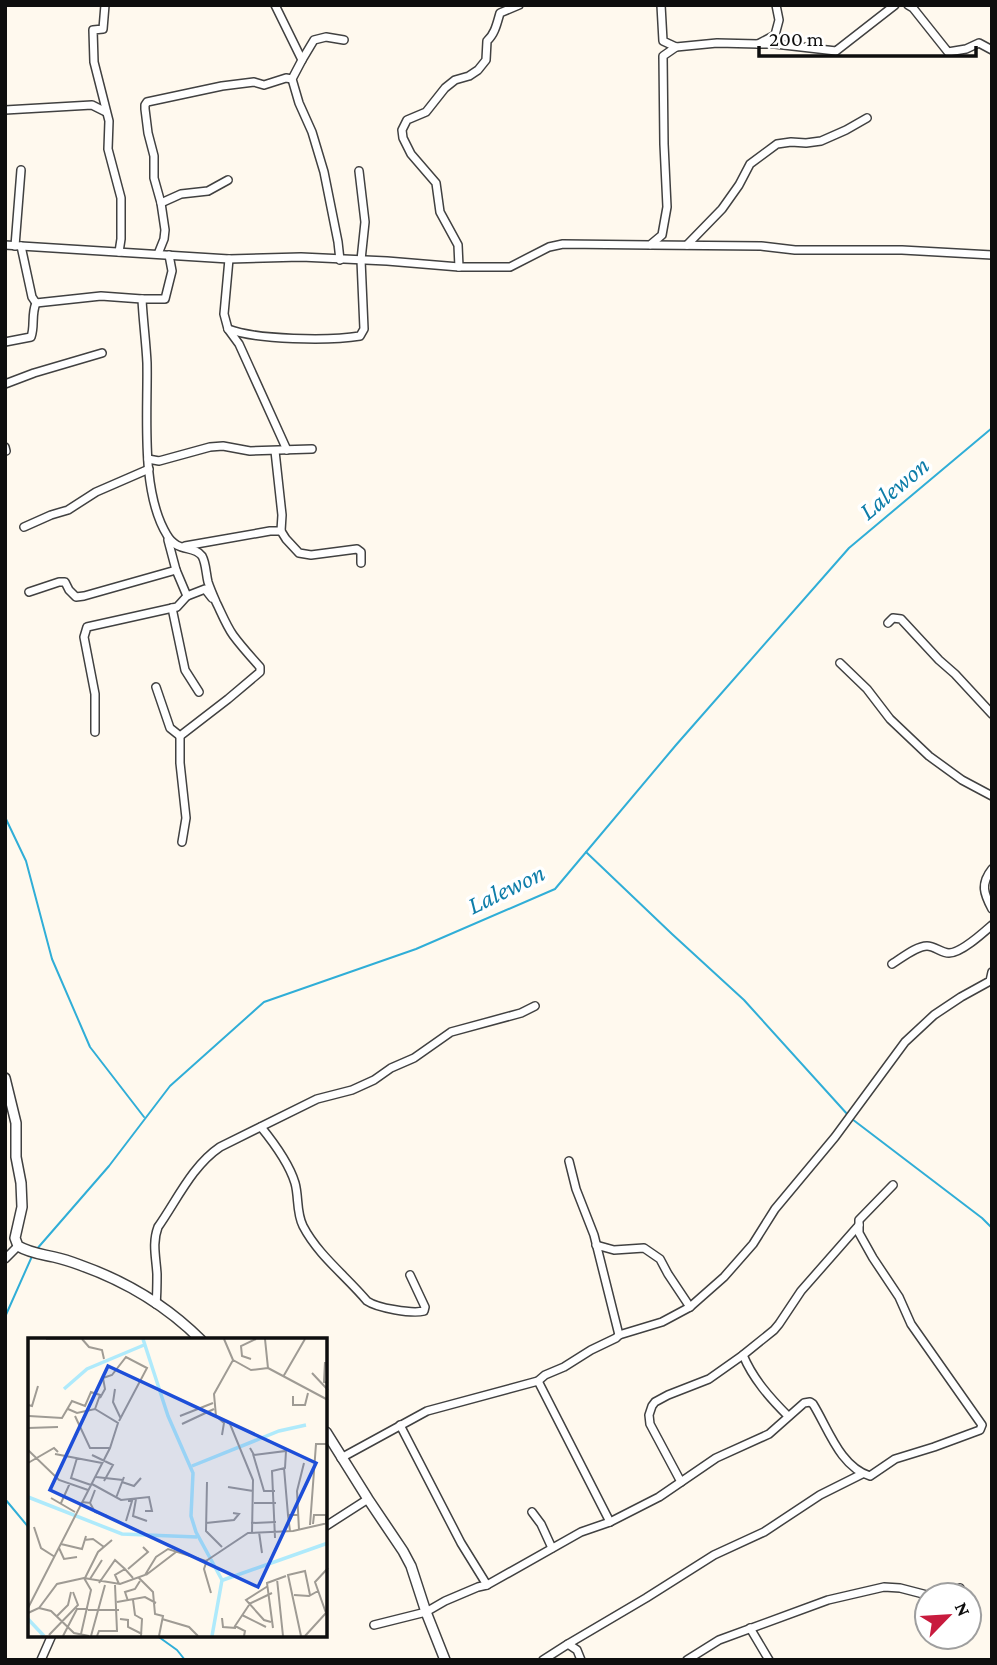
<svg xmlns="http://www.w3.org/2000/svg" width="997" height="1665" viewBox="0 0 997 1665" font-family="'Crimson Pro',serif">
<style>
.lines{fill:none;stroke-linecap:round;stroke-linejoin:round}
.stream{stroke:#30aed7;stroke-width:2}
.minor-casing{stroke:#414141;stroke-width:10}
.tertiary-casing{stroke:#414141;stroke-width:12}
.minor{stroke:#fff;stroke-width:7}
.tertiary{stroke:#fff;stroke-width:9}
.labels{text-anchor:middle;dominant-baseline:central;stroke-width:7;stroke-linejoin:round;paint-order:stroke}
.water-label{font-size:26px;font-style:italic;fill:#0e7da9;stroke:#fff}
.inset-river{fill:none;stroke:#afeafb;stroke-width:3.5}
.inset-road{fill:none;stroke:#9f9b94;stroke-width:2}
.view{fill:#1d4ed8;fill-opacity:0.15;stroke:#1d4ed8;stroke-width:3.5}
.inset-edge{fill:none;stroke:#0e0e0e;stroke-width:3.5}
</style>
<rect width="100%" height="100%" fill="#fff9ee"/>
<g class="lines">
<g class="stream">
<path d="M5,817l21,44 26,98 38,88 54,70"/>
<path d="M586,852l86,82 72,66 104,115"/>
<path d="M852,1119l130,99 10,10"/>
<path d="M36,1250l73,-84 61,-80 94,-84 152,-53 139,-60 121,-144 173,-197 143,-120"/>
<path d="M5,1317l28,-63"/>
<path d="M5,1499l25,30"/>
<path d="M156,1635l21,15 8,10"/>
</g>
<g class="minor-casing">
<g id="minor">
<path d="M105,5l-2,24 -10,1 1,32 15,59 -1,28 13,49v41l-2,13"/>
<path d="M275,5l27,55 -10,19 7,24 13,29 12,40 14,70 2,18"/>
<path d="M908,5l5,3 35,44 18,-3 13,-6 13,7"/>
<path d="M758,44h17l61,7 59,-46"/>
<path d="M676,47l41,-4 41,1 17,-9 4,-15 -3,-15"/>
<path d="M302,60l12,-20 12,-3 18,3"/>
<path d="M5,110l87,-5 14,7"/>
<path d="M161,203l20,-9 27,-3 20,-11"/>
<path d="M5,245l224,14 72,-2 86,4 72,6h51l39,-20 14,-3 87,1 12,-10 5,-28 -3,-63 -1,-88 13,-9 -13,-6 -2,-36"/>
<path d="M651,245l110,1 34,4h107l90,5"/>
<path d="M687,245l35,-36 17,-24 11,-21 27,-20 14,-2 15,1 15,-2 25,-11 21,-12"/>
<path d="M15,246l6,-76"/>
<path d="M21,246l11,51 4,6 65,-7 41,3"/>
<path d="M158,254l6,-15 1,-9 -4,-27 -7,-25v-22l-6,-23 -3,-24v-4l2,-3 75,-16 32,-4 10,3 22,-7 6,1"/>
<path d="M229,259l-5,55 4,15 11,15 48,106"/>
<path d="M459,267l-1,-22 -18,-33 -4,-29 -25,-29 -8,-16 -1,-8 5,-10 19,-8 19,-24 10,-8 14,-4 9,-6 8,-10 1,-19c8,-7 10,-18 13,-28l19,-8"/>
<path d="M228,329c29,11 101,12 132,7l4,-7 -3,-69 4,-38 -6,-51"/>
<path d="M5,342l26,-5c4,-11 0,-22 5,-34"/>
<path d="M5,384l29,-11 68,-20"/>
<path d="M5,447l1,4"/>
<path d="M275,451l7,64 -1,16 5,8 13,14 12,2 46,-6 4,3v11"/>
<path d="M148,459l11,2 51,-14 13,-1 27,5 62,-2"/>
<path d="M24,527l27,-12 17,-5 28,-18 53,-23"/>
<path d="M185,546l85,-15h11"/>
<path d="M176,570l11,26"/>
<path d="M29,592l30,-10h6l4,8 7,7 8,-1 92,-26 -8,-30"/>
<path d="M172,608l13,62 14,22"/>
<path d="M888,623l5,-5 8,1 38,41 16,14 37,40"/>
<path d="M840,663l27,26 23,30 39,37 33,24 30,16"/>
<path d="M156,687l14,41 10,8 48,-37 32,-27v-5c-9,-10 -19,-21 -27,-32 -7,-10 -12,-23 -17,-33 -3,-7 -6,-14 -8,-20 -2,-8 -2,-19 -6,-26 -8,-11 -25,-3 -35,-21 -27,-44 -19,-122 -20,-172 -1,-21 -4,-43 -5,-64h23l7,-28 -3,-16"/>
<path d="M95,732v-38l-11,-57 3,-10 90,-20 10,-11 18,-7 7,9"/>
<path d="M180,736v27l6,55 -4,24"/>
<path d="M992,869c-12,15 -8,25 0,40"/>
<path d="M892,964c10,-6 24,-18 35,-18 8,0 14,7 22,7 12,0 34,-20 43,-28"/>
<path d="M261,1127c13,16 28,36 34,56 4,14 1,29 8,43 15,29 43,50 64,75 10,7 45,13 57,10l1,-4 -15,-32"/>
<path d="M569,1161l7,28 18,46 25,100"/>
<path d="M596,1245l18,5 30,-2 16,11 8,15 22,33"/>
<path d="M5,1259l13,-13"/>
<path d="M156,1304c1,-10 1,-20 1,-30 -1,-17 -5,-31 1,-47 19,-27 34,-61 62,-80l97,-48 35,-9 22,-10 17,-12 23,-10 37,-26 70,-19 14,-7"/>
<path d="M743,1355c10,24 27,43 45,61"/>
<path d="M538,1381l72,141"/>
<path d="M400,1425l61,118 26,42"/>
<path d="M341,1458l86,-47 111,-30 7,-6 19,-8 27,-17 25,-12 3,-3 43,-13 28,-15 34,-30 29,-33 22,-35 60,-72 70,-95 29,-27 27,-18 29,-16 2,-9"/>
<path d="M681,1482l-31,-58 -1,-9 3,-9 3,-4 13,-7 41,-16 34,-24 31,-25 5,-6 22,-33 58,-66"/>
<path d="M532,1512l9,12 11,24"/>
<path d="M326,1526l42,-27"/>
<path d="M944,1595l11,-4 5,-3"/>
<path d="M374,1625l52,-13 19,-11 33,-14 9,-2 94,-53 29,-10 49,-25 57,-39 53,-24 35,-31 6,-1 3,2c15,24 27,63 57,72l25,-17 39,-12 46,-17 2,-5 -71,-101 -12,-27 -26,-39 -14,-25v-13l34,-35"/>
<path d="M750,1628l19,32"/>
<path d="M568,1644l78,-46 68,-43 50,-23 56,-37 42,-21"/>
<path d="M41,1660l11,-25"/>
<path d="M543,1660l25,-16 9,6 4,10"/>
<path d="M687,1660l32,-20 109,-40 56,-13 16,1 27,7"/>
</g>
</g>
<g class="tertiary-casing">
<g id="tertiary">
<path d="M5,1078l11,45v34l5,26 1,24 -7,31 3,8c12,7 23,8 36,11 9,2 18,5 26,8 45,16 88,42 121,75"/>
<path d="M326,1432l42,67 35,52 8,15 15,46 19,48"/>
</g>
</g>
<use href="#minor" class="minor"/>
<use href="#tertiary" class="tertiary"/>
</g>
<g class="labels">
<g class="water-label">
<text transform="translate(894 488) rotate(-40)">Lalewon</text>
<text transform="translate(506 889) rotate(-26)">Lalewon</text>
</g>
</g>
<g transform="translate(28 1338)">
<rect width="299" height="299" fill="#fff9ee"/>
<path class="inset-river" d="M115,1l25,77 25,57 -2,43 5,16 26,48 -10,56M36,51l23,-20 57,-24M164,128l87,-35 27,-6M0,159l94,37 75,3M195,242l105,-37M0,281l16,17"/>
<path class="inset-road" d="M18,1h24M54,1l7,8 13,3 2,9M196,1l9,21M237,1l3,29 60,32M223,21l-9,-3 -1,-10 15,-7M297,24l-1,20 4,1M284,35l16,17M255,39l22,-38M87,51l-2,13 8,17M265,58v9h12l3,-12M72,60l5,-9 -2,-11 9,-3 14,-18 21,11 -28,53M0,67l4,1 6,-20M1,78l33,2 10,-17 13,5 6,-14 9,3 -5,14M47,78l15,32h20M152,78l33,-13M195,82l7,4 23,56 -1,53M154,86l32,-15M0,90l30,-1M194,97l2,-12 -8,-7 -2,-22 19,-34 18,10 17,-2M222,110l4,7 32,-4 -1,17 -13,3 3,67M0,112l31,30 29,10M27,116l47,9M225,116l11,37h11M64,117l21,10 -9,16M49,120l-6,20 20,7M0,125l26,-15 4,4M256,130l4,47M68,139l27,3M94,144l12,4 7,-8M179,144l-1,49 16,16M64,146l29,16 28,-3 3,14h-7M200,149l25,4M23,160l24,14M88,160l8,-21M108,161l-3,17 14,5M54,164l8,1 5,-13M33,165l9,-20M62,165l5,9 12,4M226,165h22M98,183l6,-20h-4M178,185l28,-3 5,-6 -6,-1M223,185l25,-1M285,186l1,-9h12v8M282,187l6,-81h11M6,189l7,21 14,9M271,192l-2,-39 7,-28M262,193l-2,-16h10M231,194l3,21M56,202l9,-1 11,8M33,206l21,5 4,-13M31,210l5,11 13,-2M179,222l-3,9 7,24M100,231l20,-17 -5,-5M118,237l30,-23M110,239l15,15 2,22 8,2 -4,20M57,240l13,-26 14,-12M62,241l12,-19M249,241l6,57M71,245l16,-23 10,9M91,246l-4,-9 10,-6 8,9M240,248l-22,14 18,20 7,2M266,257l15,1 9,-5M105,262l2,15 7,4 -1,17M100,263l-3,-9 10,-3 5,-8M89,264l28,-5 11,6M221,266l23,-11M0,270l82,-160 8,-25 -23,-14 -18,4 -9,-4M11,270l12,3 23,22 15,3M60,272h31M0,275l11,-5 18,-24 27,-6 36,6 25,-9 11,-18 12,-8 38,12 42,-28 45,-2 35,-8M214,277l24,12M28,279l12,-12 3,-13M194,280l1,9 13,1M92,281l8,1v7l14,7M134,281l27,8 9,9M245,290l-6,-45 19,-7M53,296l10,-44 -7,-12M21,297l29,-30 -5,-13M35,298l14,-27h11M63,298l14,-51M69,298l2,-5h18l-2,-46M216,298l1,-5 -10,-5 14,-21M273,298l-13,-61 17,-4 5,24M277,298l21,-23 -11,-31 13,-14"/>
<path class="view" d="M80,28l208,97 -58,124 -208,-97z"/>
<rect width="299" height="299" class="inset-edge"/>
</g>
<rect width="997" height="1665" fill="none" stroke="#0e0e0e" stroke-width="14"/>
<g transform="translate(948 1616) rotate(65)"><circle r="33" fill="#ffffff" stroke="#9f9f9f" stroke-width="2"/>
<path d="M0-5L12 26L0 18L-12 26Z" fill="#c81b3e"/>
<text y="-10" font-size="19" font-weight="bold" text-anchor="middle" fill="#0e0e0e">N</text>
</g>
<path d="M759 46v10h217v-10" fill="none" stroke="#0e0e0e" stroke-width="3.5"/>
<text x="769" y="46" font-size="21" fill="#0e0e0e" stroke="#ffffff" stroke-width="5" paint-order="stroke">200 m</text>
</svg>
